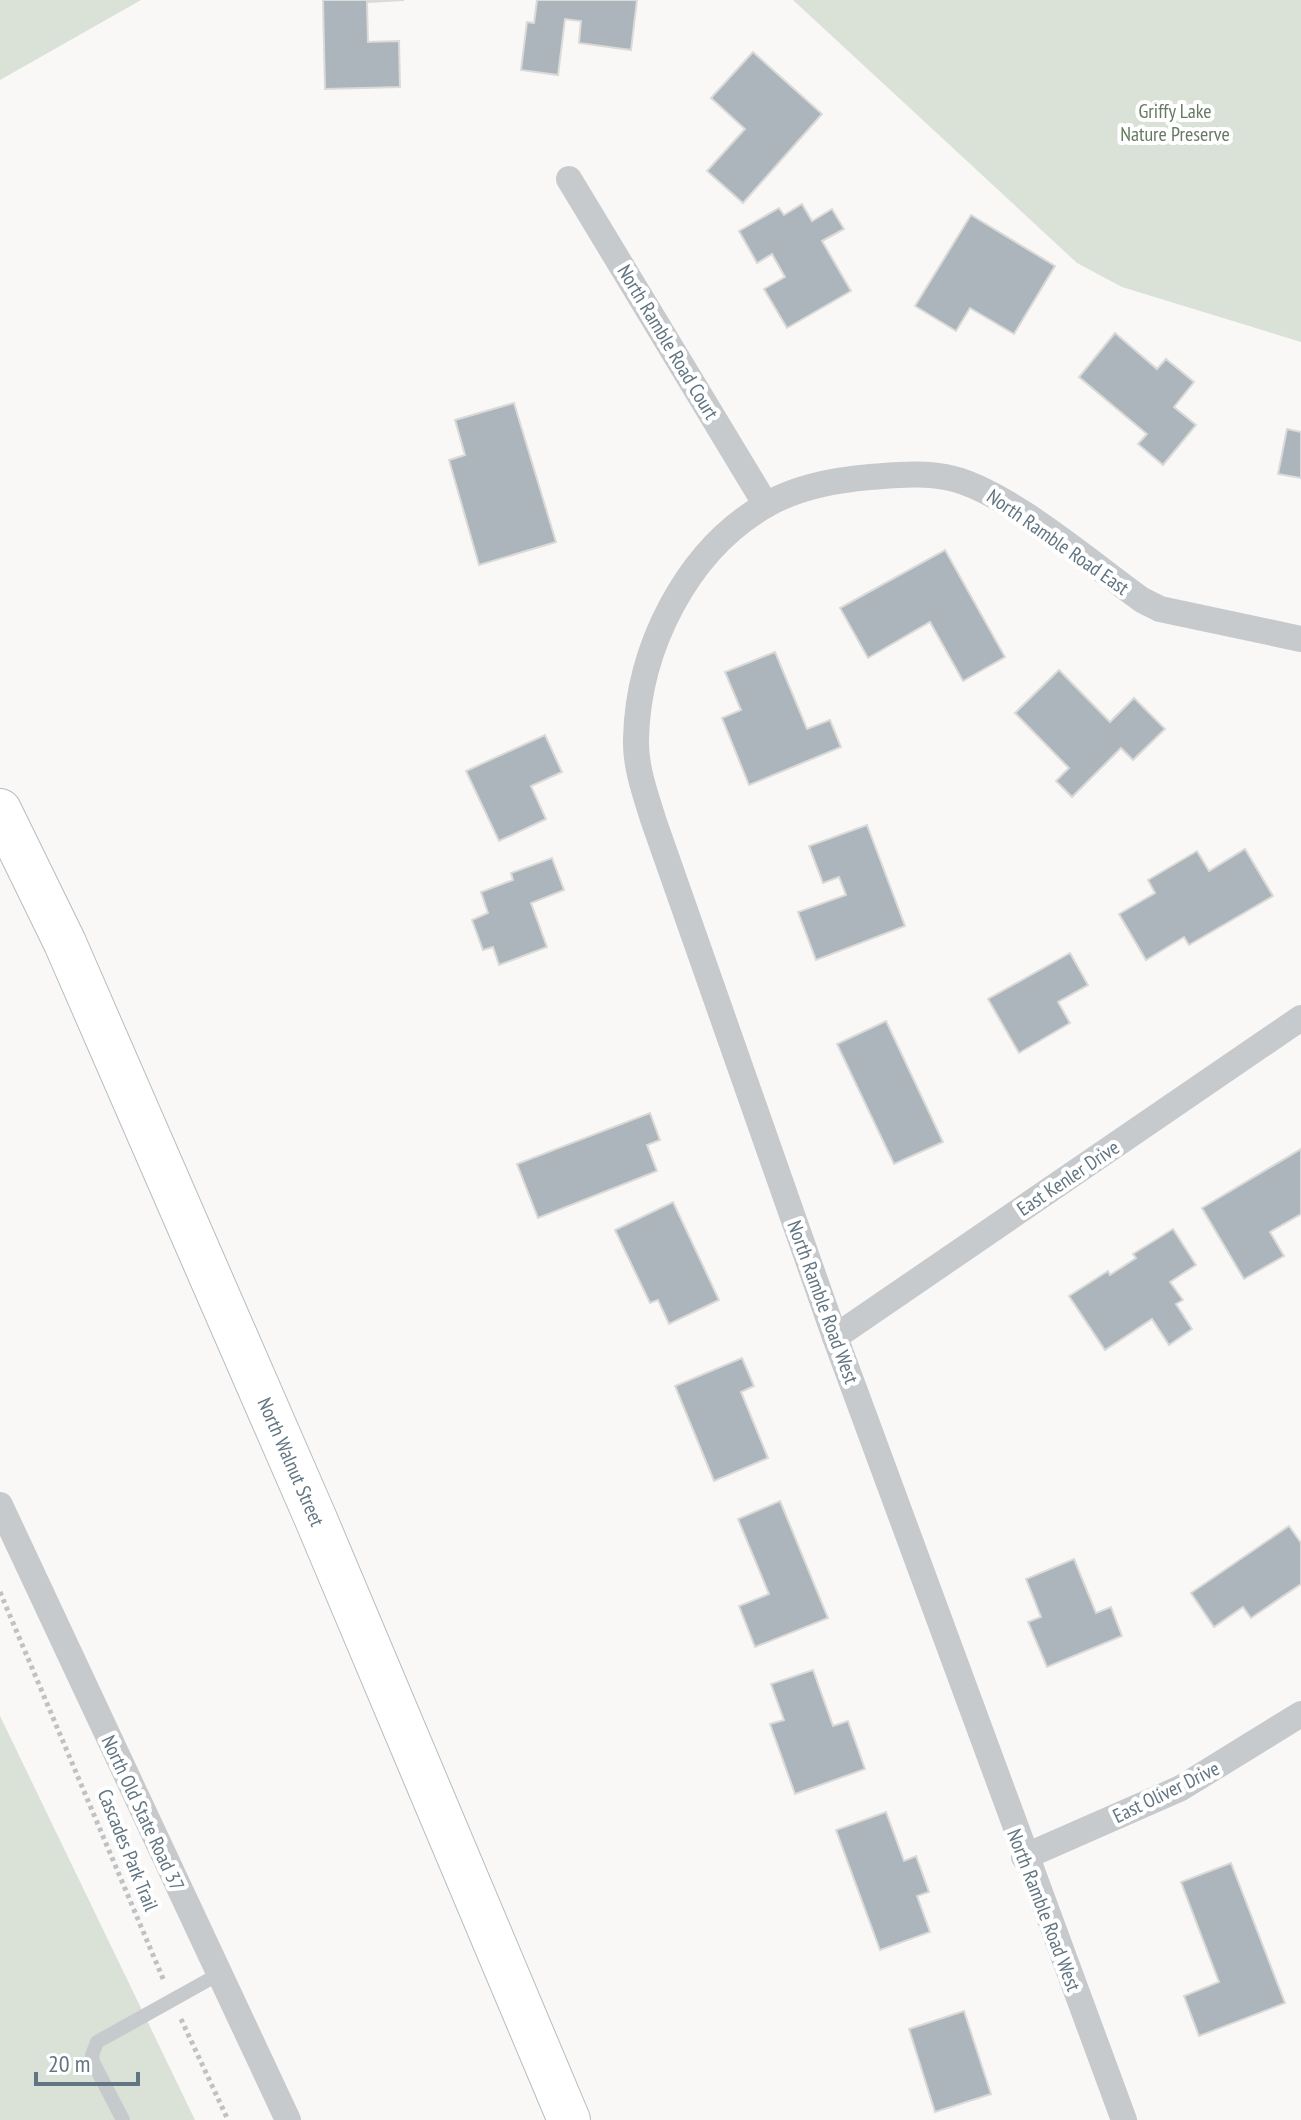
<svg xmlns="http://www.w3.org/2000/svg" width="1301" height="2120" viewBox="0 0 1301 2120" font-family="'PT Sans Narrow',sans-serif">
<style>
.green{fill:#dae1d7}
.building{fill:#acb5bb;stroke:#dadad8;stroke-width:2}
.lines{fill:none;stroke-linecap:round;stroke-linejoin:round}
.primary-casing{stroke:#b7bcc0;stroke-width:44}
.path{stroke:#bfc2c4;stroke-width:5;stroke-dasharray:4 4;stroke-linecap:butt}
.service{stroke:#c6cacd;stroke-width:14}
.minor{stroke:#c6cacd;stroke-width:26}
.primary{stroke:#fff;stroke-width:42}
.labels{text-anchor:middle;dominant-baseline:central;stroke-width:8;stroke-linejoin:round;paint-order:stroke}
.park-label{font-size:20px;fill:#667a61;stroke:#fff}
.street-label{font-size:20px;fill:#627582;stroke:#fff}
</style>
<rect width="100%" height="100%" fill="#f9f8f6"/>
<g class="green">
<path d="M0,0h141l-141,80z"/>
<path d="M793,0h508v342l-179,-55 -45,-24z"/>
<path d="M0,1716l195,404h-195z"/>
</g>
<g class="building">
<path d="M323,0h81l-37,2 1,40 31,-1 1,46 -75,2z"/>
<path d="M537,0h100l-6,50 -52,-7 2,-22 -16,-2 -7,56 -37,-5 6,-48 7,1z"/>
<path d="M753,52l69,62 -79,89 -36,-32 38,-42 -34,-31z"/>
<path d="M802,204l10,17 20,-12 12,20 -22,12 29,50 -64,37 -23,-39 21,-12 -13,-23 -15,9 -18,-32 40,-23 5,7z"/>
<path d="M971,215l84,51 -41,68 -44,-26 -14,23 -41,-25z"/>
<path d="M1115,333l42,36 9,-10 28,23 -20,25 22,18 -33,40 -25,-21 9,-10 -68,-57z"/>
<path d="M514,403l42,139 -77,23 -30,-105 16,-5 -10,-35z"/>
<path d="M1287,429l14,3v46l-23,-4z"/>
<path d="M945,550l60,107 -42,24 -33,-59 -62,36 -28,-50z"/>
<path d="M775,652l32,77 23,-9 11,27 -92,38 -27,-67 19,-8 -16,-38z"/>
<path d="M1059,670l51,52 24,-24 31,31 -32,31 -12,-12 -49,49 -16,-16 13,-13 -54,-55z"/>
<path d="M545,735l17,37 -31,14 15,33 -47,22 -33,-70z"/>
<path d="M867,825l38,101 -89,34 -18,-48 48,-17 -7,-18 -16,6 -14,-37z"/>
<path d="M1245,849l28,47 -84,49 -5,-8 -38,23 -27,-46 36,-21 -7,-13 49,-29 12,20z"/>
<path d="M552,858l12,32 -33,13 16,44 -48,18 -6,-18 -10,3 -11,-30 16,-7 -7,-21 32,-12 -2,-7z"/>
<path d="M1070,953l18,32 -30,17 12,21 -51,30 -31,-54z"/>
<path d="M886,1021l57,121 -49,22 -57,-120z"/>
<path d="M650,1113l10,27 -13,5 10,26 -119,47 -21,-54z"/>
<path d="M1301,1149v65l-31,18 14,24 -40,23 -42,-71z"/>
<path d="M673,1202l46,98 -50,24 -11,-24 -8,3 -35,-73z"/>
<path d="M1173,1229l23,36 -26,17 13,18 -7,4 16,25 -23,16 -17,-26 -47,31 -36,-54 39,-25 2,4 26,-17 -3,-4z"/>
<path d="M742,1358l12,28 -13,6 27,66 -54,23 -39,-95z"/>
<path d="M780,1501l48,117 -73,29 -16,-41 30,-12 -31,-75z"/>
<path d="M1289,1526l12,17v41l-50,34 -8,-11 -29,20 -23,-34z"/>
<path d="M1074,1559l22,54 15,-6 11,29 -75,31 -19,-45 13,-5 -15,-38z"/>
<path d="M813,1670l20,56 15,-5 17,48 -70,25 -25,-70 14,-4 -13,-36z"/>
<path d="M886,1812l18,49 12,-5 13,36 -12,4 13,36 -50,18 -44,-120z"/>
<path d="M1231,1863l54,140 -86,33 -15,-40 35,-14 -38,-100z"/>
<path d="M964,2011l27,83 -56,18 -26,-83z"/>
</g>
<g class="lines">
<g class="primary-casing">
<g id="primary">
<path id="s1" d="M0,810l65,133 250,574 254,603"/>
</g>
</g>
<g class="path">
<path d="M0,1592l164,389"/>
<path d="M181,2019l47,101"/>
</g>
<path class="service" d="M123,2120l-30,-58 -1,-7 5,-13 122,-68"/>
<g class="minor">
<path d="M569,179l197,326"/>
<path d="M835,1337l466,-319"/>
<path d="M0,1505l288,615"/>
<path d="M1024,1857l157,-69 120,-74"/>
<path d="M1124,2120l-289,-783 -181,-515c-8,-26 -19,-55 -18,-83 2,-90 50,-188 130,-234 31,-18 68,-25 104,-28 28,-2 56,-5 84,2 55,14 139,86 188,121l18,9 141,30"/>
</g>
<use href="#primary" class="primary"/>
</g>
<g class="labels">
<g class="park-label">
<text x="1175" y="111">Griffy Lake<tspan x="1175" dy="23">Nature Preserve</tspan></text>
</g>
<g class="street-label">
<text transform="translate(668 342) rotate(59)">North Ramble Road Court</text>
<text transform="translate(1058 542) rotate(35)">North Ramble Road East</text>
<text transform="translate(1068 1178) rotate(-34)">East Kenler Drive</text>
<text transform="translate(823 1302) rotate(70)">North Ramble Road West</text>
<text stroke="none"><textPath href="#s1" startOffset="714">North Walnut Street</textPath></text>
<text transform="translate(1166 1792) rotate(-26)">East Oliver Drive</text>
<text transform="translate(143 1813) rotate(65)">North Old State Road 37</text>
<text transform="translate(128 1850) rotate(68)">Cascades Park Trail</text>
<text transform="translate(1044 1910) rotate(69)">North Ramble Road West</text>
</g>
</g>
<path d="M36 2072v12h102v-12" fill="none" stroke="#627582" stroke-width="4"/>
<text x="48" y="2072" font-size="24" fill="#627582" stroke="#ffffff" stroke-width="6" paint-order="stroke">20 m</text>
</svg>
